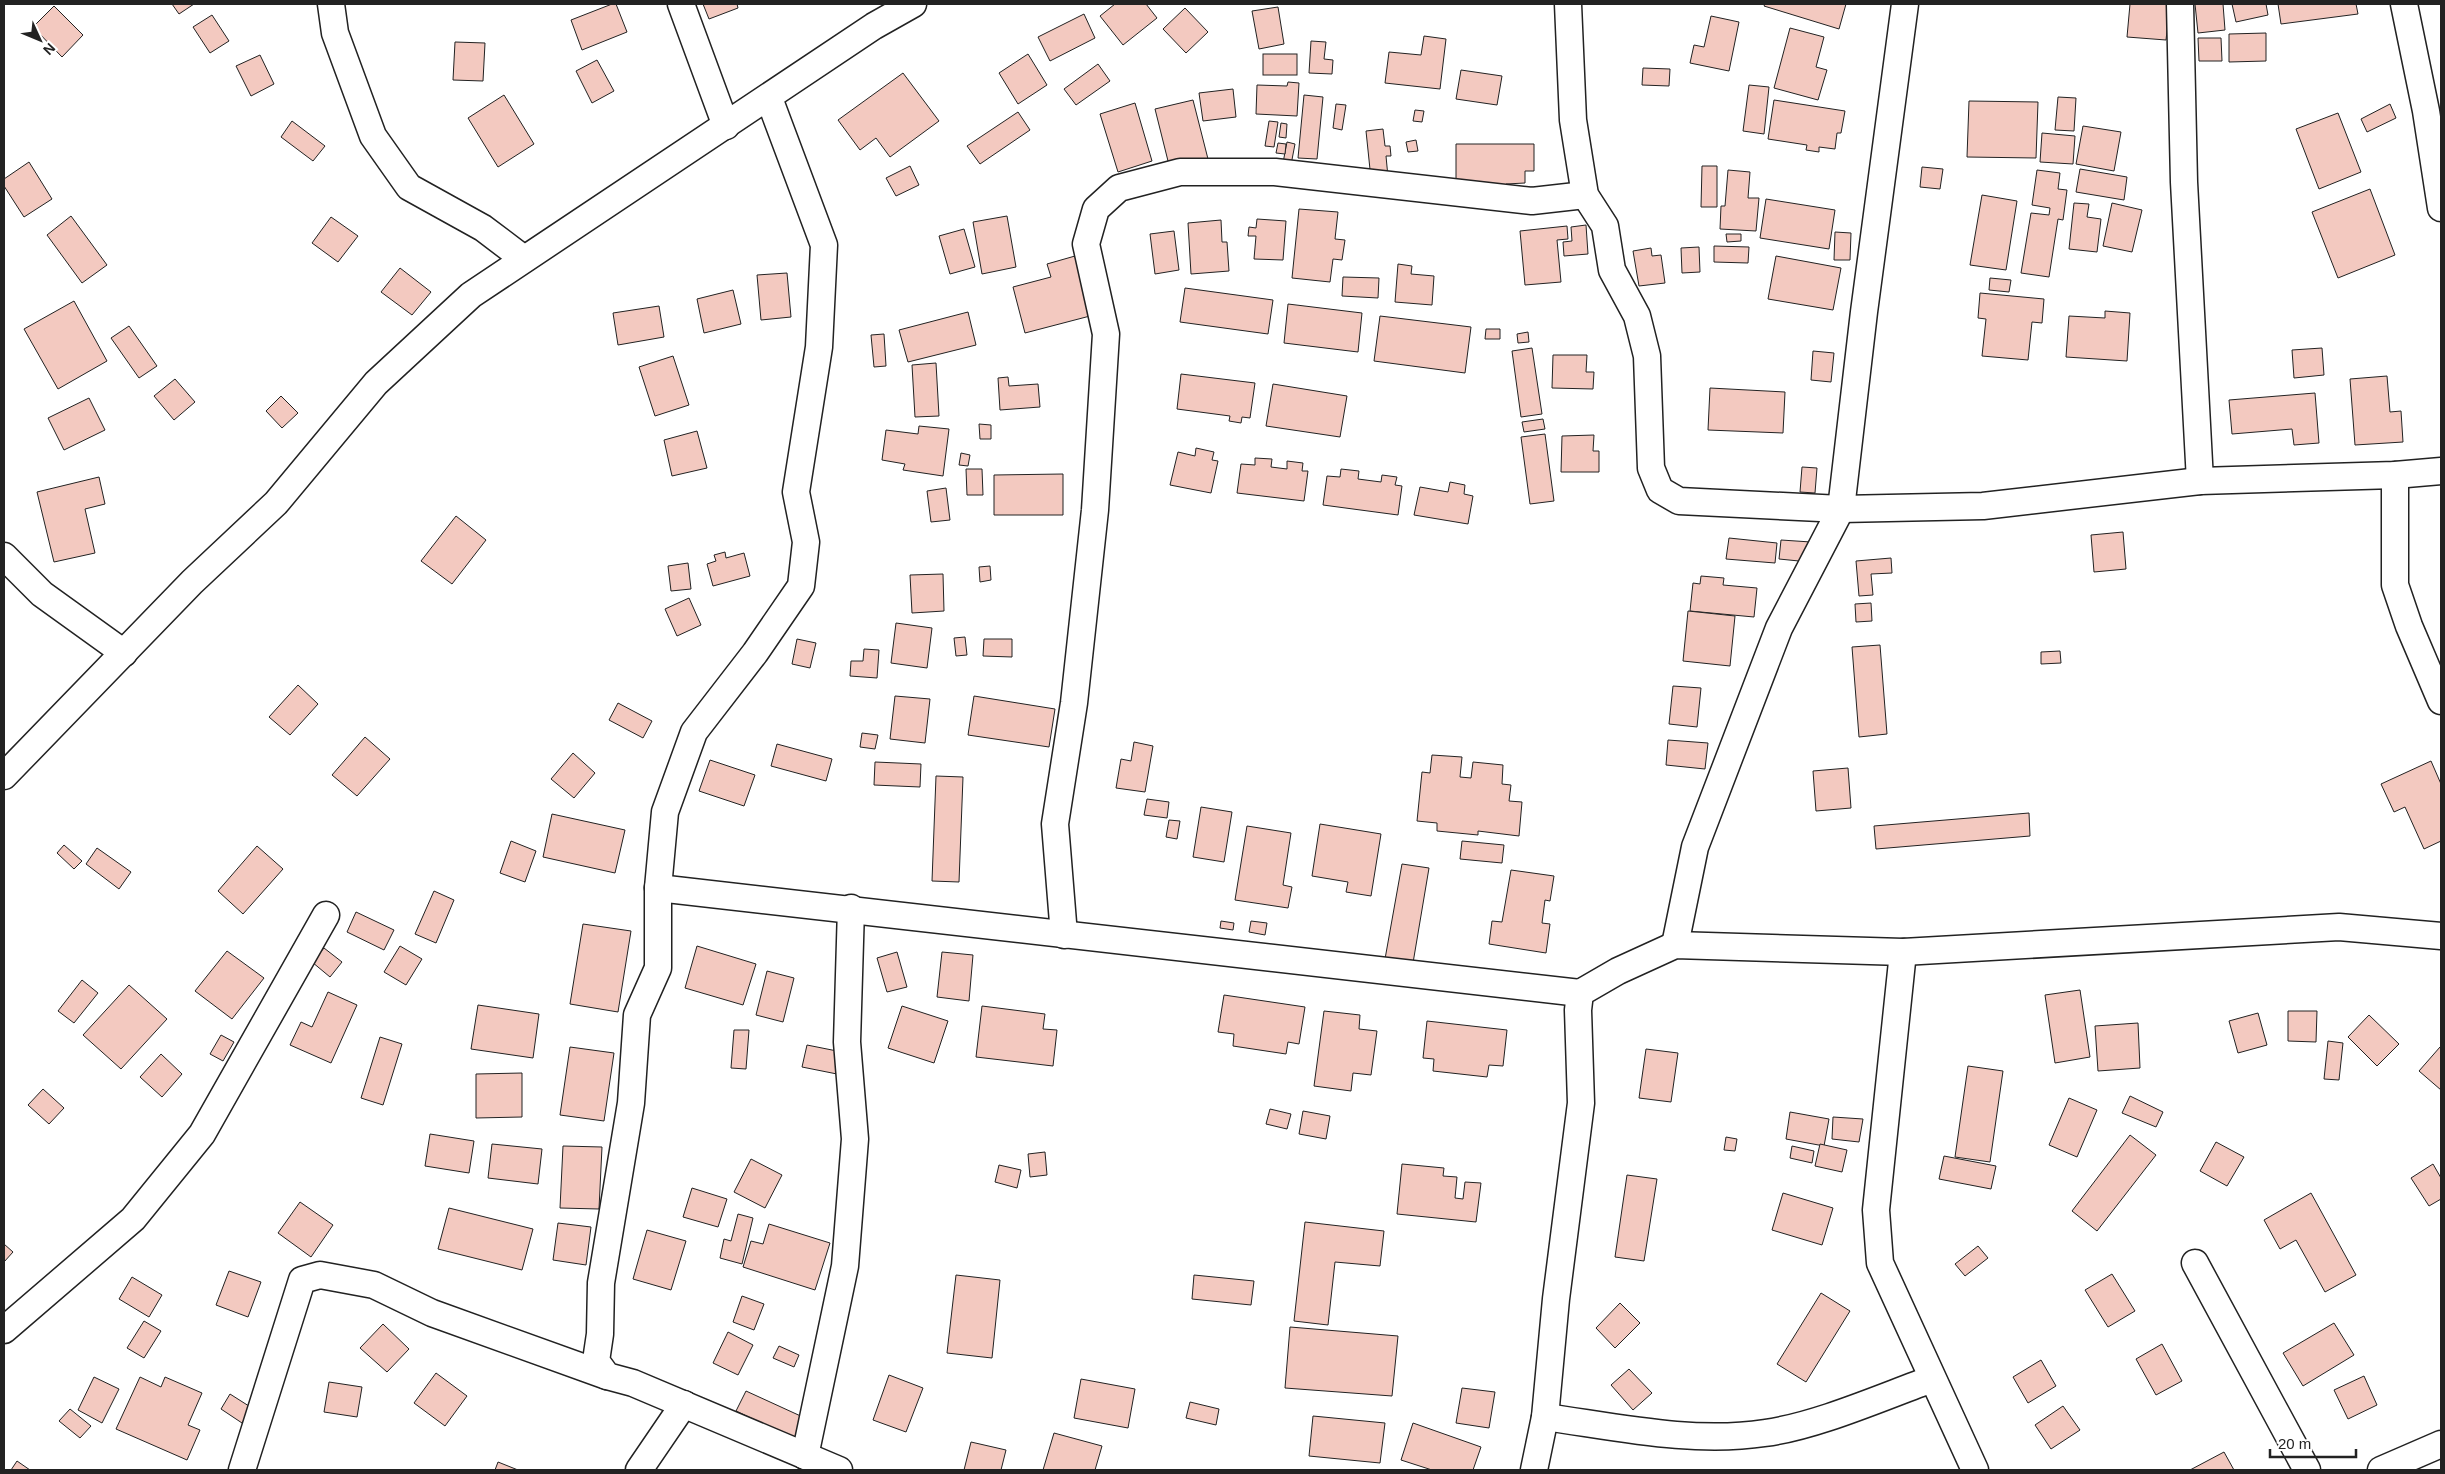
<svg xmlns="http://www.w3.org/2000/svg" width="2445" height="1474" viewBox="0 0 2445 1474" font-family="Helvetica,sans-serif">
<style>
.building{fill:#f3c9c0;stroke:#222}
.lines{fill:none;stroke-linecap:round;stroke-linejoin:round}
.street-casing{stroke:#222;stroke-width:29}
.street{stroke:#fff;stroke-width:26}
</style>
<rect width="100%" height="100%" fill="#fff"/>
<g class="building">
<path d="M172,4h22l-15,10z"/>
<path d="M612,4h4l11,28 -45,18 -11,-30z"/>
<path d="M703,4h34l1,4 -29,11z"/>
<path d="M1115,4h31l11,14 -34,27 -23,-29z"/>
<path d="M1765,4h81l-7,25 -75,-23z"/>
<path d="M2130,4h40l-4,36 -39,-3z"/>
<path d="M2195,4h28l2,26 -27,3z"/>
<path d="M2232,4h34l2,11 -32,7z"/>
<path d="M2278,4h78l2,10 -77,10z"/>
<path d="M54,6l29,29 -21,22 -29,-30z"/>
<path d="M1278,7l6,37 -25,5 -7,-38z"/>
<path d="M1185,8l23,24 -22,21 -23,-24z"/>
<path d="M1084,14l11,24 -45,23 -12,-24z"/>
<path d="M212,15l17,26 -19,12 -17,-26z"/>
<path d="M1711,16l28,6 -10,49 -39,-8 4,-18 10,2z"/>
<path d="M1790,28l34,9 -8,30 11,3 -9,30 -44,-12z"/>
<path d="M2266,33v28l-37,1v-28z"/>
<path d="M1424,36l22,3 -6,50 -55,-6 4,-31 32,3z"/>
<path d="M2198,38h23l1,23h-23z"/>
<path d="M1311,41l15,1 -2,17 9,1 -1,14 -23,-1z"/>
<path d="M455,42l30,1 -2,38 -30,-1z"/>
<path d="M1028,54l19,31 -29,19 -19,-31z"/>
<rect x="1263" y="54" width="34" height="21"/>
<path d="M260,55l14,29 -23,12 -15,-30z"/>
<path d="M597,60l17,31 -22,12 -16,-32z"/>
<path d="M1098,64l12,17 -34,24 -12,-16z"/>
<path d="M1643,68l27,1 -1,17 -27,-1z"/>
<path d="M1461,70l41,6 -5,29 -41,-6z"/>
<path d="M903,73l36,48 -49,36 -14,-19 -16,12 -22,-30z"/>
<path d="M1288,82l11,1 -2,33 -41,-2 1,-29 30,1z"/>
<path d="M1749,85l20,2 -5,47 -21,-3z"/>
<path d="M1233,89l3,28 -33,4 -4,-28z"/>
<path d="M504,95l30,49 -36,23 -30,-49z"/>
<path d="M1304,95l19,2 -6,62 -19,-1z"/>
<path d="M2058,97l18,1 -2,33 -19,-1z"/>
<path d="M1193,100l15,59 -38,10 -15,-60z"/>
<path d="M1774,100l71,11 -4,22h-4l-2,16 -16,-2v5l-13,-2 1,-5 -39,-6z"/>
<path d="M1969,101l69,1 -2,56 -69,-1z"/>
<path d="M1135,103l17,58 -34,11 -18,-58z"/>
<path d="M1336,104l10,1 -4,25 -9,-2z"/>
<path d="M2390,104l6,14 -29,14 -6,-13z"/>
<path d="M1415,110l9,1 -2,11 -9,-1z"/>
<path d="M1018,112l12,18 -50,34 -13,-18z"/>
<path d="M2338,113l23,59 -42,17 -23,-60z"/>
<path d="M292,121l33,25 -12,15 -32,-24z"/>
<path d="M1269,121l9,1 -4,25 -9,-1z"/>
<path d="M1281,123l6,1 -1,14 -7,-1z"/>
<path d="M2083,126l38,6 -7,39 -38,-7z"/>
<path d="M1383,129l2,17h5l1,10h-5l2,21 -17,2 -5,-48z"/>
<path d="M2042,133l33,3 -2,28 -33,-2z"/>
<path d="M1416,140l2,11 -10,1 -2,-10z"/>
<path d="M1287,142l8,2 -5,26 -8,-2z"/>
<path d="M1278,143l8,1 -1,10 -9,-1z"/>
<path d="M1456,144h78v27h-9v12l-19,1v7l-50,-7z"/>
<path d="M29,162l23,37 -28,18 -20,-31v-7z"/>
<path d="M910,166l9,19 -23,11 -10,-18z"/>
<path d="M1702,166h15v41h-16z"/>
<path d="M1922,167l21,2 -3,20 -20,-2z"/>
<path d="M2080,169l47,8 -3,23 -48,-8z"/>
<path d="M1728,170l22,2 -2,26h11l-3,33 -36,-2 1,-23h4z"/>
<path d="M2037,170l23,3 -2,16 9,1 -4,30 -5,-1 -9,58 -28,-4 10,-60 18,2 1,-7 -18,-3z"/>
<path d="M2370,189l25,66 -57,23 -26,-66z"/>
<path d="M1982,195l35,6 -11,69 -36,-5z"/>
<path d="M1766,199l69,11 -6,39 -69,-11z"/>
<path d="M2074,203l15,1 -2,13 14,2 -4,33 -28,-3z"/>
<path d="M2112,203l30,7 -10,42 -29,-6z"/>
<path d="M1299,209l39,3 -3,27 10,1 -3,20 -9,-1 -3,23 -38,-4z"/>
<path d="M71,216l36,49 -25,18 -35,-48z"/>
<path d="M1007,216l9,51 -34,7 -9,-52z"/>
<path d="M331,217l27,19 -20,26 -26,-19z"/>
<path d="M1257,219l29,2 -3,39 -29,-1 2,-23h-8l1,-9 7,1z"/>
<path d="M1221,220l1,22h5l2,29 -38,3 -3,-51z"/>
<path d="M1586,225l2,29 -24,2 -1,-14 9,-1 -1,-14z"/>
<path d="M1567,226l1,13 -11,1 4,42 -36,3 -5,-54z"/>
<path d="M964,229l11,38 -25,7 -11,-38z"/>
<path d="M1174,231l5,39 -24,4 -5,-40z"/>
<path d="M1835,232l16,1 -1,27h-16z"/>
<path d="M1726,234h15v7l-14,1z"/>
<path d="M1714,246l35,1 -1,16 -34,-1z"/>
<path d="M1699,247l1,25 -18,1 -1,-25z"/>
<path d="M1651,248l1,8 9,-1 4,28 -26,3 -6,-35z"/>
<path d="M1075,256l15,60 -65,17 -12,-46 38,-10 -4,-13z"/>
<path d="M1776,256l65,12 -8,42 -65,-11z"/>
<path d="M1398,264l14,2 -1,8 23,2 -2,29 -37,-3z"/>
<path d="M400,268l31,24 -19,23 -31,-23z"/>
<path d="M787,273l4,44 -30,3 -4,-45z"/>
<path d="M1343,277l36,1 -1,20 -36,-2z"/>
<path d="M1990,278l21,2 -2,12 -20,-2z"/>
<path d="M1185,288l88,12 -5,34 -88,-12z"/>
<path d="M733,290l8,34 -37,9 -7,-34z"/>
<path d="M1980,293l64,6 -2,24 -10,-1 -4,38 -46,-4 4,-37 -8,-1z"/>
<path d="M74,301l33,60 -49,28 -34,-60z"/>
<path d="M1288,304l74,9 -4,39 -74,-9z"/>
<path d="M659,306l5,31 -46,8 -5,-32z"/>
<path d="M2105,311l25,2 -3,48 -61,-4 3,-41 36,2z"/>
<path d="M968,312l8,33 -68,17 -9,-32z"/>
<path d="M1380,316l91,11 -6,46 -91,-12z"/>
<path d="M129,326l28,40 -18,12 -28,-40z"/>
<path d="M1486,329h14v10h-15z"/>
<path d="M1528,332l1,10 -11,1 -1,-9z"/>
<path d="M884,334l2,32 -12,1 -3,-32z"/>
<path d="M1532,348l10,66 -21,3 -9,-66z"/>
<path d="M2322,348l2,27 -30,3 -2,-28z"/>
<path d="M1813,351l21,2 -3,29 -20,-2z"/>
<path d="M1553,355h34l-1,17h8l-1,17 -41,-1z"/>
<path d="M673,356l16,49 -34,11 -16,-49z"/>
<path d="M936,363l3,53 -24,1 -3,-52z"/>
<path d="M1181,374l74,9 -5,35 -8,-1 -1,6 -12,-2 1,-5 -53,-7z"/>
<path d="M2387,376l3,36 11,-1 2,31 -48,3 -5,-66z"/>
<path d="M1008,377l1,9 29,-2 2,23 -40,3 -2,-32z"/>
<path d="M175,379l20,23 -21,18 -20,-24z"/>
<path d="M1273,384l74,12 -7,41 -74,-11z"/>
<path d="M1710,388l75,4 -2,41 -75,-3z"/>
<path d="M2315,393l4,50 -25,2 -2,-16 -60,5 -3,-34z"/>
<path d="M281,396l17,17 -16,15 -16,-17z"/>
<path d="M89,398l16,32 -41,20 -16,-32z"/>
<path d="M1543,419l2,10 -21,3 -2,-10z"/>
<path d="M979,424l12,1v14h-11z"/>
<path d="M919,426l30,3 -6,47 -40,-6 2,-6 -23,-4 4,-30 32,4z"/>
<path d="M697,431l10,37 -35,8 -8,-36z"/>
<path d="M1545,434l9,67 -24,3 -9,-67z"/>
<path d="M1594,435l-1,16h6v21h-38l1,-36z"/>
<path d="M1196,448l18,4 -2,8 6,1 -7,32 -41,-8 8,-33 17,4z"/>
<path d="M961,453l9,2 -2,11 -9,-1z"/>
<path d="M1255,458l17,1 -1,8 16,2v-8l16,2 -1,8h6l-4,30 -67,-8 4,-29 14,1z"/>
<path d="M1802,467l15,1 -2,25 -15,-1z"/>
<path d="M966,469h16l1,26h-16z"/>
<path d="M1341,469l18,2 -1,8 23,3 1,-7 15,2 -2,8 7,1 -4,29 -75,-10 4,-29 13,1z"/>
<path d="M1063,474v41h-69v-40z"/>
<path d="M99,477l6,27 -20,5 10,44 -41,9 -17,-70z"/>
<path d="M1450,482l15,3 -1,9 9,2 -5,28 -54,-9 6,-28 28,5z"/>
<path d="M946,488l4,32 -19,2 -4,-31z"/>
<path d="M456,516l30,24 -34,44 -31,-23z"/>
<path d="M2123,532l3,37 -32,3 -3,-37z"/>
<path d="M1729,538l48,5 -2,20 -49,-4z"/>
<path d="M1781,540l30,2 -2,20 -30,-3z"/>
<path d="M725,552l1,6 18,-5 6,23 -37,10 -6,-22 9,-3 -2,-6z"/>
<path d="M1891,558l1,15 -21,1 2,21 -14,1 -3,-35z"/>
<path d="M688,563l3,26 -20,2 -3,-25z"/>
<path d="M990,566l1,14 -11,2 -1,-15z"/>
<path d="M943,574l1,37 -32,2 -2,-38z"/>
<path d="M1701,576l23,2 -1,7 34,3 -3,29 -64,-6 3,-28 7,1z"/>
<path d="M689,598l12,27 -24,11 -12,-27z"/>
<path d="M1871,603l1,18 -16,1 -1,-18z"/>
<path d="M1688,611l47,5 -5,50 -47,-5z"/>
<path d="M896,623l36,5 -5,40 -36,-5z"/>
<path d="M965,637l2,18 -11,1 -2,-18z"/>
<path d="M797,639l19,4 -6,25 -18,-4z"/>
<path d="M984,639h28v18l-29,-1z"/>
<path d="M1880,645l7,89 -28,3 -7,-90z"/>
<path d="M864,649l15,1 -2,28 -27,-2 1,-15h12z"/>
<path d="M2060,651l1,12 -20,1v-12z"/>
<path d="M298,685l20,19 -28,31 -21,-18z"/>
<path d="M1673,686l28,2 -4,39 -28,-3z"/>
<path d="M895,696l35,3 -5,44 -35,-4z"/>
<path d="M974,696l81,13 -6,38 -81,-12z"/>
<path d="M618,703l34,18 -9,17 -34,-18z"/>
<path d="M862,733l16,2 -3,14 -15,-2z"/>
<path d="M365,737l25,22 -33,37 -25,-21z"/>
<path d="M1668,740l40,3 -3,26 -39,-4z"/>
<path d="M1134,742l19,4 -8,46 -29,-4 5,-29 10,2z"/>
<path d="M777,744l55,15 -6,22 -55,-15z"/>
<path d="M573,753l22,20 -21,25 -23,-19z"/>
<path d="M1432,755l30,2 -2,20 11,1 2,-16 30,3 -1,19 9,1 -2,16 13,1 -3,34 -41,-5v4l-41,-4v-8l-20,-2 5,-49 8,1z"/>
<path d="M710,760l45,15 -11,31 -45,-15z"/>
<path d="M2431,761l10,23v57l-17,8 -19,-42 -11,5 -13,-28z"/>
<path d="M875,762l46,2 -1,23 -46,-2z"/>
<path d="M1848,768l3,40 -35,3 -3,-40z"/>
<path d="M936,776l27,1 -4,105 -27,-1z"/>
<path d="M1147,799l22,3 -2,16 -23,-3z"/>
<path d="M1201,807l31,5 -8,50 -31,-5z"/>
<path d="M2029,813l1,23 -154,13 -2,-23z"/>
<path d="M552,814l73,16 -10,43 -72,-16z"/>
<path d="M1169,820l11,1 -3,18 -11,-2z"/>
<path d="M1320,824l61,10 -10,62 -25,-4 2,-10 -36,-6z"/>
<path d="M1247,826l44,7 -8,52 9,2 -4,21 -53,-8z"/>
<path d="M511,841l25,10 -11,31 -25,-9z"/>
<path d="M1462,841l42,4 -2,18 -42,-4z"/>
<path d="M64,845l18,16 -8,8 -17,-16z"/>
<path d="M257,846l26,23 -40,45 -25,-23z"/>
<path d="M97,848l34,24 -12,17 -33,-25z"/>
<path d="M1402,864l27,4 -16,95 -28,-4z"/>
<path d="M1511,870l43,6 -4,25 -5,-1 -3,23 8,1 -4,29 -57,-9 3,-23 10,1z"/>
<path d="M434,891l20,9 -18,43 -21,-9z"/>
<path d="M356,912l38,18 -10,20 -37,-18z"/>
<path d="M1221,921l13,2 -1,7 -13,-2z"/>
<path d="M1251,921l16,2 -2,12 -16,-3z"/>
<path d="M583,924l48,7 -13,81 -48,-8z"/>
<path d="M400,946l22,13 -16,26 -22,-13z"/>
<path d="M697,946l59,18 -13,41 -58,-17z"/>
<path d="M324,948l18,14 -12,15 -18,-15z"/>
<path d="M227,951l37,27 -32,41 -37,-28z"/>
<path d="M897,952l10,35 -20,5 -10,-34z"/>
<path d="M942,952l31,3 -4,46 -32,-4z"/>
<path d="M767,971l27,7 -11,44 -27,-7z"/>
<path d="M82,980l16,13 -24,30 -16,-12z"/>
<path d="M129,985l38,34 -46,50 -38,-34z"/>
<path d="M2080,990l10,67 -35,6 -10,-68z"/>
<path d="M328,992l29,13 -26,58 -41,-18 11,-23 11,5z"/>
<path d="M1224,995l81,12 -6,37 -11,-2 -2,12 -53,-8 1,-12 -16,-2z"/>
<path d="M478,1005l61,9 -6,44 -62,-9z"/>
<path d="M902,1006l46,15 -14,42 -46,-15z"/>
<path d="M982,1006l63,8 -2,15 14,1 -4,36 -77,-9z"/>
<path d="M1324,1011l36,4 -1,14 18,2 -6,44 -18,-2 -2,18 -37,-5z"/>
<path d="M2288,1011h29l-1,31 -28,-1z"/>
<path d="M2258,1013l9,32 -29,8 -9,-32z"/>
<path d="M2369,1015l30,29 -22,22 -29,-29z"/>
<path d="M1427,1021l80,9 -4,36 -14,-1 -2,12 -54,-6 1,-12 -11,-1z"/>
<path d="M2138,1023l2,45 -42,3 -3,-45z"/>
<path d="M734,1030h15l-3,39 -15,-1z"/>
<path d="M221,1035l13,7 -11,19 -13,-7z"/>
<path d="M380,1037l22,7 -19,61 -22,-7z"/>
<path d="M2328,1041l15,2 -4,37 -15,-1z"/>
<path d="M807,1045l35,7 -5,22 -35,-7z"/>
<path d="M570,1047l44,6 -10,68 -44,-6z"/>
<path d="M2440,1047l1,1v42l-22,-19z"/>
<path d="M1646,1049l32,4 -7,49 -32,-4z"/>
<path d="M161,1054l21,20 -20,23 -22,-20z"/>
<path d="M1968,1066l35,5 -13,91 -35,-5z"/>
<path d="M522,1073v44l-46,1v-44z"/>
<path d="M43,1089l21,19 -15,16 -21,-19z"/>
<path d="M2130,1096l33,16 -7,15 -34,-14z"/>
<path d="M2069,1098l28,12 -20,47 -28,-12z"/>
<path d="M1270,1109l21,5 -4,15 -21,-5z"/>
<path d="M1303,1111l27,5 -4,23 -27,-5z"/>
<path d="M1790,1112l39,7 -5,27 -38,-7z"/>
<path d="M1833,1117l30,2 -4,23 -27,-3z"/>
<path d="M430,1134l44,7 -5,32 -44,-7z"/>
<path d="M2130,1135l26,20 -59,76 -25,-20z"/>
<path d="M1726,1137l11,2 -2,12 -11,-1z"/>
<path d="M2216,1142l28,15 -17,29 -27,-15z"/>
<path d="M492,1144l50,5 -4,35 -50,-6z"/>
<path d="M1820,1144l27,6 -5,22 -27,-6z"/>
<path d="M563,1146l39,1 -3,62 -39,-1z"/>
<path d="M1792,1146l22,5 -2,12 -22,-5z"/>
<path d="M1045,1152l2,23 -17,2 -2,-23z"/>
<path d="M1944,1156l52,10 -5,23 -52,-10z"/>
<path d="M751,1159l31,16 -17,33 -31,-16z"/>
<path d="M1402,1164l42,4 -1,8 14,1 -2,21 8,1 2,-17 16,1 -5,39 -79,-8z"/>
<path d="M2433,1164l8,14v21l-12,7 -18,-28z"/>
<path d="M999,1165l22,5 -4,18 -22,-6z"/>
<path d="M1627,1175l30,4 -13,82 -29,-4z"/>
<path d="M692,1188l35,11 -9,28 -35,-10z"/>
<path d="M1783,1193l50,15 -11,37 -50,-15z"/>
<path d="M2311,1193l45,82 -31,17 -29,-52 -16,9 -16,-29z"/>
<path d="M300,1202l33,23 -22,32 -33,-24z"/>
<path d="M449,1208l84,21 -11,41 -84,-21z"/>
<path d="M738,1214l15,4 -11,46 -22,-6 4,-19 7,2z"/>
<path d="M1305,1222l79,9 -4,35 -45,-4 -7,63 -34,-4z"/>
<path d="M558,1223l33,4 -5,38 -33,-5z"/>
<path d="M769,1224l61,19 -15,47 -72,-23 8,-26 12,3z"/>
<path d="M647,1230l39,11 -15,49 -38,-11z"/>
<path d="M4,1244l9,8 -9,10z"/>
<path d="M1978,1246l10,12 -23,18 -10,-12z"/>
<path d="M229,1271l32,11 -13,35 -32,-12z"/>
<path d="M2112,1274l23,37 -27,16 -23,-37z"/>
<path d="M956,1275l44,5 -8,78 -45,-5z"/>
<path d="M1194,1275l60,6 -3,24 -59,-6z"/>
<path d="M132,1277l30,18 -13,22 -30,-18z"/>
<path d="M1821,1293l29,18 -44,71 -29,-18z"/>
<path d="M742,1296l22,8 -10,26 -21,-8z"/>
<path d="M1620,1303l20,20 -25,25 -19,-20z"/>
<path d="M144,1321l17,10 -17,27 -17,-10z"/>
<path d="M2334,1323l20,32 -51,31 -20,-33z"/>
<path d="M383,1324l26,25 -22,23 -27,-24z"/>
<path d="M1290,1327l108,9 -6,60 -107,-8z"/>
<path d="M728,1332l25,13 -15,30 -25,-12z"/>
<path d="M2162,1344l20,37 -26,14 -20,-36z"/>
<path d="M779,1346l20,9 -5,12 -21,-9z"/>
<path d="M2041,1360l15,26 -28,17 -15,-26z"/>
<path d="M1629,1369l23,24 -19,17 -22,-25z"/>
<path d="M436,1373l31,23 -22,30 -31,-23z"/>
<path d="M889,1375l34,13 -17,44 -33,-12z"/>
<path d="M2364,1376l13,29 -29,14 -14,-29z"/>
<path d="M94,1377l25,12 -17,34 -24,-13z"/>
<path d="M140,1377l21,10 4,-10 37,16 -14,32 12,5 -13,30 -71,-31z"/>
<path d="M1081,1379l54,10 -7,39 -54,-10z"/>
<path d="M329,1382l33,5 -5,30 -33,-5z"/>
<path d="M1462,1388l33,4 -6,36 -33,-5z"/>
<path d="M746,1391l59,27 -10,21 -59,-28z"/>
<path d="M230,1394l22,14 -10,15 -21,-14z"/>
<path d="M1190,1402l29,7 -3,16 -30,-7z"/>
<path d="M2063,1406l17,24 -29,19 -16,-24z"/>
<path d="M70,1409l21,17 -11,12 -21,-17z"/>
<path d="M1313,1416l72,7 -5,40 -71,-7z"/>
<path d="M1413,1423l68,24 -8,23h-41l-31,-10z"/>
<path d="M1054,1433l48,13 -7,24h-52z"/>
<path d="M971,1442l35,8 -5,20h-37z"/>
<path d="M2224,1452l10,18h-44z"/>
<path d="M17,1461l13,9h-19z"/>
<path d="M498,1462l20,8h-23z"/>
</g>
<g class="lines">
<g class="street-casing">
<g id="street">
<path d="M331,4l4,29 38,103 36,51 74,41 41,31"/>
<path d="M681,4l45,122"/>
<path d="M1568,4l5,116 12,75 20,31 7,44 25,46 10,40 4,112 9,22 19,11 162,8 142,-3 217,-25 195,-6 46,-4"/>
<path d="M2180,4l4,178 16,299"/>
<path d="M2404,4l22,107 15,97"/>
<path d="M769,98l55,147 -5,102 -23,145 10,50 -5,44 -46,67 -61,79 -29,80 -7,76v80l-21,47 -6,88 -30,180 -1,51 -4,27 11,15 26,7 206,87"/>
<path d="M2395,475v110l14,41 32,75"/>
<path d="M4,556l38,38 82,59"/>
<path d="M4,776l188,-194 84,-79 100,-120 95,-88 403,-269 39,-22"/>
<path d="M658,888l922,105"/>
<path d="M1064,935l-9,-111 19,-121 21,-193 11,-176 -20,-90 10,-35 23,-21 61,-16h95l257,29 53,-6"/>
<path d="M1675,945l20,-98 84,-219 62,-119 23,-197 41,-308"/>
<path d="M1903,952l-27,258 4,53 95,207"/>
<path d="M2195,1263l112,207"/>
<path d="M4,1330l129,-111 69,-85 124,-219"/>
<path d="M1545,1417c72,10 148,27 220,16 52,-7 117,-36 167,-54"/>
<path d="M805,1456l40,-190 10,-127 -8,-97 4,-134"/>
<path d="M242,1470l60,-190 18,-5 54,10 58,28 175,63"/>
<path d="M639,1470l45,-66"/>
<path d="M1534,1470l11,-53 11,-118 25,-196 -3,-93 2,-17 38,-22 57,-26 228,7 436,-25 102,9"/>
<path d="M2381,1470l60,-26"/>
</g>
</g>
<use href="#street" class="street"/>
</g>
<rect width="2445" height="1474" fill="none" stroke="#222222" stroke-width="10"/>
<g transform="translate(40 40) rotate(134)" stroke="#ffffff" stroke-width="4" paint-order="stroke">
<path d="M0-4L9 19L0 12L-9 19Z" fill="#222222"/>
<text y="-8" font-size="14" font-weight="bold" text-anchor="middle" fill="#222222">N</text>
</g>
<path d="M2270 1449v8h86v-8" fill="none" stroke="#222222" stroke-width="2.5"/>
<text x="2278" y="1449" font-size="15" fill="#222222" stroke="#ffffff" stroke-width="4" paint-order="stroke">20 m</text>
</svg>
